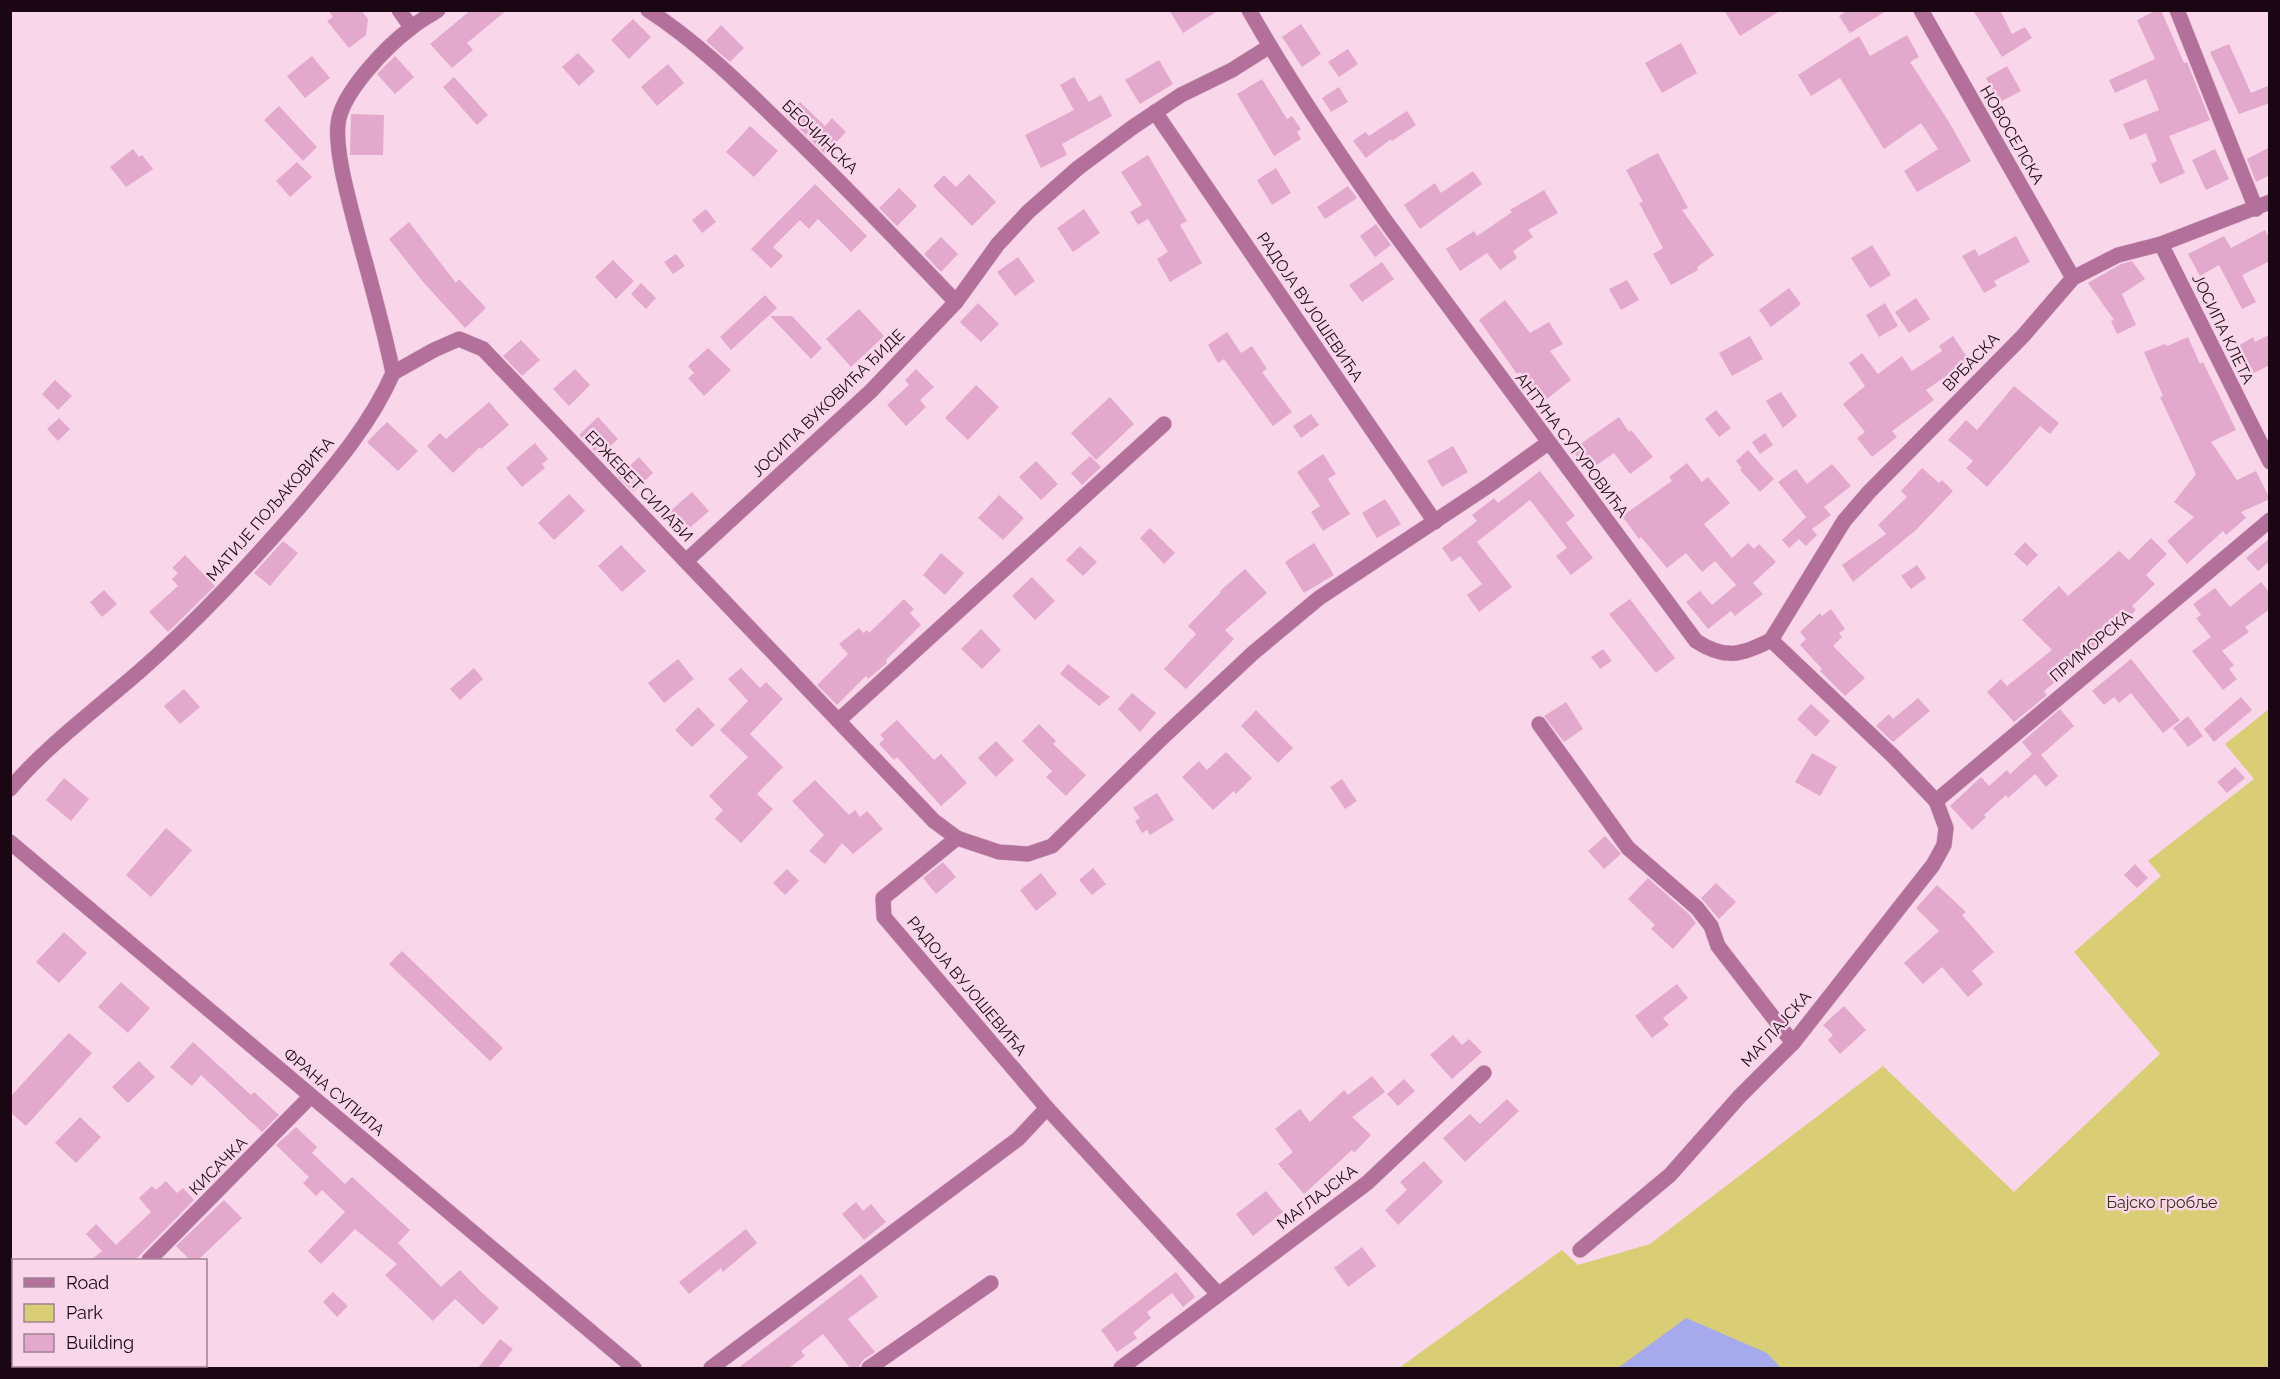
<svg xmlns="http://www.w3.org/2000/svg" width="2280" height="1379" viewBox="0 0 2280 1379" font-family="Raleway,sans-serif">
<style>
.green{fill:#d9cd76}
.water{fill:#a6a9ec}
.building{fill:#e3a9cd}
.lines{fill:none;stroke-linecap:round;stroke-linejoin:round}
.minor-casing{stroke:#d6b5c8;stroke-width:16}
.tertiary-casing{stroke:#d6b5c8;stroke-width:16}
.minor{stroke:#b2709a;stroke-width:15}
.tertiary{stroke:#b2709a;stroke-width:15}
.labels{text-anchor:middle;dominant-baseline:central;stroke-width:5;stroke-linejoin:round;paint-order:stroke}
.street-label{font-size:16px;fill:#1a0713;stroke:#fad6eb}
.park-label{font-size:16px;fill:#35321a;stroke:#fad6eb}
</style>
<rect width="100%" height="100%" fill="#fad6eb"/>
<path class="green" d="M2269,709v659h-870l163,-118 16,15 72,-21 233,-178 131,126 146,-138 -86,-102 87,-76 -13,-15 106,-82 -29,-35z"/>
<path class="water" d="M1686,1318l81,35 14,15h-163z"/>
<g class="building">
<path d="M328,10h33l7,9 -2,16 -17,13 -22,-27 6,-4z"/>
<path d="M471,10h36l-40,33 6,7 -21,18 -22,-24z"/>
<path d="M1169,10h50l-36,23z"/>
<path d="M1724,10h57l-41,26z"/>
<path d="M1848,10h40l-38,23 -11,-17z"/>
<path d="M1973,10h27l12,24 13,-7 7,11 -30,19z"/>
<path d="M2157,10h4l23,53 3,-1 23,58 -41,16 16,37 -25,11 -9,-20 6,-3 -11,-28 -16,7 -7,-16 36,-14 -13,-31 -31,14 -6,-13 46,-21 -18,-39z"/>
<path d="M633,19l18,18 -22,22 -18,-19z"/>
<path d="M1301,24l20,30 -19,13 -20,-30z"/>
<path d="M721,25l23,23 -14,14 -24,-21z"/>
<path d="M1907,35l12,22 -9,5 39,60 22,39 -54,31 -13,-21 34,-22 -17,-26 -37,26 -44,-71 -29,18 -13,-21 61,-39 11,20z"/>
<path d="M1681,43l16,30 -35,20 -17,-30z"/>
<path d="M2229,44l22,49 19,-8v18l-31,11 -29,-62z"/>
<path d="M1348,49l10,15 -19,13 -11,-15z"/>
<path d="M578,53l17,18 -16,15 -17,-19z"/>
<path d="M312,56l18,22 -25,20 -18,-22z"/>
<path d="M395,56l19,21 -19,17 -18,-20z"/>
<path d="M1159,60l14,24 -33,20 -15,-24z"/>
<path d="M668,64l16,19 -27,23 -16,-19z"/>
<path d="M2007,66l14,25 -21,11 -14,-24z"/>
<path d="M454,77l34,38 -11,10 -34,-38z"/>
<path d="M1074,77l15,25 12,-7 11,21 -50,28 5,11 -26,13 -16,-33 49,-25 -14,-25z"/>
<path d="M1262,79l25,40 5,-3 9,13 -4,3 4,7 -27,17 -37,-62z"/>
<path d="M1339,87l9,15 -17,10 -9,-14z"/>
<path d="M800,102l25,24 7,-8 14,14 -21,22 -39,-39z"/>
<path d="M279,106l38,41 -14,14 -39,-41z"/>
<path d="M1407,111l9,14 -24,16 -1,-2 -25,19 -13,-17 12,-9 4,4z"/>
<path d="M351,114l33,1 -1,40h-33z"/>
<path d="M750,126l28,25 -24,26 -28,-25z"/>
<path d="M2270,147v28l-14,7 -9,-23z"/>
<path d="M133,149l6,8 3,-2 11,14 -27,18 -16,-20z"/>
<path d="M2215,149l14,30 -23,11 -14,-30z"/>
<path d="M1658,153l30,55 -6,2 32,45 -17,12 1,3 -27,15 -18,-31 10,-6 -24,-45 4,-1 -17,-32z"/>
<path d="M1148,155l39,66 -7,4 22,38 -32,19 -13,-23 11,-7 -20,-33 -10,6 -8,-13 12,-7 -21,-33z"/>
<path d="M297,162l15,15 -22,20 -14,-16z"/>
<path d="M1276,168l15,25 -19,12 -15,-25z"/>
<path d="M1473,171l9,13 -62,45 -16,-24 31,-22 6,10z"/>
<path d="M969,174l27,28 -24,24 -39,-40 11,-11 12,12z"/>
<path d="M815,184l52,52 -16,16 -33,-33 -9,10 -9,-9 -27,27 10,9 -12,12 -20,-19z"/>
<path d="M1348,186l9,12 -32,21 -8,-12z"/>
<path d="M899,188l18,18 -20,20 -18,-18z"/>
<path d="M1544,190l14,23 -30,17 5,7 -20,14 4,7 -17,12 -13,-17 -27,18 -14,-22 28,-18 3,5 35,-24 -2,-2z"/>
<path d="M706,209l10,13 -14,11 -10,-13z"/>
<path d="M1084,209l16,24 -27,19 -16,-24z"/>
<path d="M409,222l47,61 3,-4 27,29 -21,20 -41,-45 -35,-44z"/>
<path d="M1376,224l15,21 -16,12 -15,-21z"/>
<path d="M2265,230l5,9v22l-28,14 14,27 -14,7 -23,-44 -19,11 -12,-22 36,-18 7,12z"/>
<path d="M2016,236l14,26 -36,19 3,5 -13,7 -22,-37 13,-7 4,7z"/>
<path d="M941,237l17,17 -17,18 -17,-18z"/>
<path d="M1872,245l19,30 -21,13 -19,-30z"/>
<path d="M676,254l9,12 -12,8 -9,-12z"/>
<path d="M1018,257l17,24 -20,15 -18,-24z"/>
<path d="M613,260l21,21 -18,18 -21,-22z"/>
<path d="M2132,261l13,18 -23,15 14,31 -19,9 -6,-13 3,-1 -26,-37 33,-19z"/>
<path d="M1382,262l12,17 -32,23 -13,-17z"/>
<path d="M1627,280l12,20 -18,10 -12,-21z"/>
<path d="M641,283l15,15 -10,11 -15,-15z"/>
<path d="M1789,288l12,16 -30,23 -12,-17z"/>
<path d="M765,295l12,13 -46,42 -11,-13z"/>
<path d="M1916,298l14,21 -21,14 -14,-21z"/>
<path d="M1505,300l25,33 19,-11 14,22 -13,7 21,29 -28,22 -23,-30 -3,2 -38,-54z"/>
<path d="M978,303l21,21 -18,18 -21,-20z"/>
<path d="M1885,303l13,23 -19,11 -13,-22z"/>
<path d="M859,309l25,27 -33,31 -25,-28z"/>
<path d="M770,316h22l30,32 -11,11z"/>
<path d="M1227,332l14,21 11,-7 15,23 -5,3 30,40 -19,14 -49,-67 -6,4 -10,-18z"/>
<path d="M2270,334v31l-16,8 -16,-27 15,-9 2,5z"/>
<path d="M1750,336l13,23 -31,17 -13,-23z"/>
<path d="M1953,336l16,24 -43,30 8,10 -42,31 5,6 -25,20 -15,-19 8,-6 -22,-28 22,-18 -16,-23 13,-10 16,21 24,-18 10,15 30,-20 -3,-5z"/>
<path d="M2188,337l12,27 3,-2 33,68 -25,12 26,38 19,-9 14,28 -29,13 5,6 -20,17 -3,-4 -36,33 -20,-23 27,-24 -20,-15 22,-28 -36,-77 3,-1 -19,-44 21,-8 2,2z"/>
<path d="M521,340l19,20 -18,16 -19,-20z"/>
<path d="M708,348l23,22 -27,26 -16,-18 6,-5 -6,-7z"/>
<path d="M575,369l15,16 -21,21 -16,-17z"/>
<path d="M916,369l18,18 -14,13 6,7 -20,19 -19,-21 22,-20 -4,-5z"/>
<path d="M55,380l17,16 -14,14 -16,-16z"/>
<path d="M976,385l23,22 -31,33 -23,-22z"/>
<path d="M2014,386l45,37 -9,11 -10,-8 -53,61 -21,-19 7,-7 -25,-21 18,-20 11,10z"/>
<path d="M1781,392l16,24 -14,12 -17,-27z"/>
<path d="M1110,397l24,27 -38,36 -25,-27z"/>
<path d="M489,402l20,23 -28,24 -1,-2 -27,26 -26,-27 13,-13 6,6z"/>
<path d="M1716,410l15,18 -12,9 -14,-18z"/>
<path d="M1311,414l8,11 -18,13 -8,-12z"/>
<path d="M598,417l20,22 -19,17 -20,-21z"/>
<path d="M1619,417l10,15 2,-2 22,27 -23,17 -16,-21 -26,18 -16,-21z"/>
<path d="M59,418l11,11 -12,12 -11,-12z"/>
<path d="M387,422l31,29 -20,20 -31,-29z"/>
<path d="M1765,433l8,12 -13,9 -8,-12z"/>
<path d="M535,443l13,16 -6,5 3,4 -23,19 -16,-19z"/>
<path d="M1453,446l15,26 -26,15 -15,-26z"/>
<path d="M1748,450l26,29 -14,13 -20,-22 2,-2 -6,-7z"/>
<path d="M1323,454l13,20 -8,5 22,35 -27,17 -12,-19 9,-6 -23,-34z"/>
<path d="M1090,456l11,11 -19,18 -11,-12z"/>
<path d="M639,457l14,16 -20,19 -15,-15z"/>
<path d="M1036,461l22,23 -17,16 -22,-23z"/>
<path d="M1687,463l15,19 6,-5 22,26 -26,21 28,34 16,-15 6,6 5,-5 17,18 -23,21 10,11 -28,22 -4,-5 -23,18 -22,-27 14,-11 12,14 24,-20 -21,-24 -13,11 -16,-19 -19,15 -26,-31 -2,2 -17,-23 50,-35 -3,-4z"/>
<path d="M1832,464l19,22 -27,21 7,8 -19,14 5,6 -11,11 -7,-7 -10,9 -7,-8 24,-23 -28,-35 18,-13 11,15z"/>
<path d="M1922,468l17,15 3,-3 11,11 -37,39 -63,52 -11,-17 44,-31 -8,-9 29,-28 -6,-6z"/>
<path d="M1540,471l35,45 -9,7 27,35 -22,17 -15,-19 11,-8 -37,-48 -53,42 35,45 -33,25 -12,-17 15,-11 -22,-28 -8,6 -10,-14 35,-27 -5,-6 22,-17 4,5z"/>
<path d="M692,492l17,19 -24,21 -17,-19z"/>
<path d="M569,494l16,17 -31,29 -16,-17z"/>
<path d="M999,495l25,23 -21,22 -25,-22z"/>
<path d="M1385,499l16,25 -24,14 -15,-25z"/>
<path d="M1150,528l25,25 -11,11 -24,-26z"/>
<path d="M2151,538l16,16 -21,21 9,9 -23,22 4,4 -21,21 -3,-3 -45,44 -23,19 3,4 -33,27 -27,-30 14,-13 6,7 45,-36 -30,-30 37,-34 9,10 51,-45 10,9z"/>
<path d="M2270,538v23l-12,10 -12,-13z"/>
<path d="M283,541l15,12 -28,33 -16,-13z"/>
<path d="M2025,542l13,13 -11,11 -13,-12z"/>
<path d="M1314,543l20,32 -30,18 -19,-31z"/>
<path d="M621,545l25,26 -24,21 -24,-26z"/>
<path d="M1080,546l17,16 -14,14 -17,-16z"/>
<path d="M941,553l23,20 -19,22 -22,-20z"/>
<path d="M185,555l30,31 -47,46 -19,-20 29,-26 -6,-7 6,-6 -6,-5z"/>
<path d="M1917,565l9,13 -15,11 -10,-13z"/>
<path d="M1245,569l22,24 -42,37 9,9 -48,50 -22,-20 32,-35 -8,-8 33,-34 -1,-1z"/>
<path d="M1032,577l23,24 -20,19 -23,-24z"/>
<path d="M2261,582l9,11v16l-25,18 4,5 -27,19 12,14 -5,4 8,10 -14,11 -31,-39 19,-14 -15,-19 5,-3 -8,-11 22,-16 15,19z"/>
<path d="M104,590l13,14 -15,13 -12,-15z"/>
<path d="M904,599l10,10 -4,4 11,12 -35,35 1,3 -19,16 -2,-3 -29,29 -20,-20 31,-31 -9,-10 20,-16 4,5 4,-3 2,3z"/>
<path d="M1630,599l45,59 -19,15 -47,-59z"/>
<path d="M1831,609l14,20 -6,4 3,4 -9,9 32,32 -20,18 -25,-25 2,-2 -22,-24 6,-6 -6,-7 20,-19 2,3z"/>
<path d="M981,629l20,21 -19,19 -21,-20z"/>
<path d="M1603,649l9,12 -12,8 -9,-12z"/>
<path d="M678,659l16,20 -30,24 -16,-20z"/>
<path d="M2131,659l49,61 -17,13 -32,-40 -12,10 -5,-6 -10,8 -12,-14z"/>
<path d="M1068,664l42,33 -11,9 -39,-32z"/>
<path d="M474,668l9,11 -23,21 -10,-11z"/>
<path d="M741,668l19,20 6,-6 17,17 -33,35 33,33 -26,27 16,15 -32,34 -26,-24 8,-9 -14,-14 39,-39 -28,-27 28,-29 -20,-22z"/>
<path d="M184,689l16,18 -20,17 -16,-18z"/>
<path d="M1132,693l24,20 -16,19 -22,-23z"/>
<path d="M2241,697l11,13 -38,32 -10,-13z"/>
<path d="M1918,698l12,13 -37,31 -17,-16 13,-12 4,5z"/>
<path d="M1566,702l17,27 -19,13 -20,-26z"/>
<path d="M1811,704l19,17 -14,16 -19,-18z"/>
<path d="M698,707l17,18 -23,22 -17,-17z"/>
<path d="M2060,709l14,17 -33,29 17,21 -12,11 -11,-13 -27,24 -2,-3 -22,20 2,2 -14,13 -22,-24 31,-29 8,9 18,-16 3,4 22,-20 -10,-12z"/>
<path d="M1256,710l37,38 -15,15 -37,-37z"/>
<path d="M2188,716l15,20 -15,11 -15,-19z"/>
<path d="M897,720l37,40 7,-6 26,29 -26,23 -44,-49 -3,3 -15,-16 5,-5 -4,-4z"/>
<path d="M1039,724l17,17 -3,3 33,31 -20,21 -20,-19 6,-6 -30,-30z"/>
<path d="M996,741l18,19 -18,17 -18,-19z"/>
<path d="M1226,752l26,26 -16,16 -2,-3 -21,19 -31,-33 17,-16 8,9z"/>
<path d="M1812,753l25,14 -17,29 -25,-14z"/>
<path d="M2235,767l10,11 -18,15 -10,-11z"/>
<path d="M64,778l25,21 -18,22 -25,-21z"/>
<path d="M1342,779l15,22 -12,8 -15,-22z"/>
<path d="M815,780l34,35 6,-5 5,7 7,-6 16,18 -30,25 -11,-11 -17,21 -16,-13 15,-16 -32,-34z"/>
<path d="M1157,793l17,27 -24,15 -3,-5 -5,3 -7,-12 5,-3 -7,-10z"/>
<path d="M166,828l26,22 -41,47 -25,-22z"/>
<path d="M1605,836l16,18 -17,15 -16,-18z"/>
<path d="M943,862l13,15 -20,17 -13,-16z"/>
<path d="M2135,864l13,14 -11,10 -13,-13z"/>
<path d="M1093,868l13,16 -14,11 -13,-15z"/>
<path d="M787,869l12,12 -14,14 -12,-12z"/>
<path d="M1041,873l16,21 -21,17 -16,-21z"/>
<path d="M1648,878l42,37 6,8 -23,26 -22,-20 4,-4 -27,-26z"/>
<path d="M1716,883l20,19 -17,17 -18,-21z"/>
<path d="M1937,885l29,27 -4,3 32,37 -22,19 11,13 -15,13 -26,-30 -19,17 -19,-21 35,-32 -23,-23z"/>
<path d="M64,932l23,21 -28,30 -23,-21z"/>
<path d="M402,951l101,97 -13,13 -101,-97z"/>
<path d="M121,982l29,26 -22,25 -30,-26z"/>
<path d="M1677,984l11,14 -25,20 6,7 -17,13 -17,-22z"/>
<path d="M1844,1006l22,24 -26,24 -12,-14 5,-5 -10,-10z"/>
<path d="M69,1033l23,20 -66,73 -16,-14v-15z"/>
<path d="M1453,1035l9,10 7,-6 13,13 -30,27 -22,-24z"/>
<path d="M193,1042l58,53 3,-3 25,23 -17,17 -61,-57 -9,11 -22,-19z"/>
<path d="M139,1061l16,16 -27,26 -16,-16z"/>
<path d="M1372,1076l13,16 -33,25 19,18 -17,18 -2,-3 -48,44 -26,-30 15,-12 -18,-23 25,-20 10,13 34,-32 4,5z"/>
<path d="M1404,1079l11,12 -17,15 -11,-12z"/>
<path d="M1507,1099l12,12 -54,51 -22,-24 27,-24 10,10z"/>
<path d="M80,1117l21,20 -25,26 -21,-20z"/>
<path d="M296,1127l21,20 -5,6 33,31 7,-7 58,53 -12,13 43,44 19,-17 20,21 19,17 -16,17 -28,-26 -22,22 -48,-46 12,-11 -42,-35 -34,35 -13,-13 37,-39 -23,-22 -6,6 -13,-13 6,-6 -33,-32z"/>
<path d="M1424,1161l19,21 -45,43 -13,-15 22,-20 -7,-8z"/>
<path d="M166,1181l11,12 6,-5 11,12 -59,60h-44l11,-9 -16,-17 10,-10 20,21 35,-33 -12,-14 13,-12 4,4z"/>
<path d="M1266,1191l17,21 -30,24 -17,-22z"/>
<path d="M224,1200l18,18 -44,42h-8l-14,-14z"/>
<path d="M856,1202l7,9 8,-7 15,18 -22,18 -22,-26z"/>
<path d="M746,1229l11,14 -34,29 -2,-4 -32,26 -10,-12z"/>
<path d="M1362,1247l14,19 -28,21 -14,-19z"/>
<path d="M1176,1272l19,25 -12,10 -11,-14 -25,19 4,6 -18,15 4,5 -20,14 -16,-22z"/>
<path d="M861,1274l17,23 -30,22 27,33 -12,8 -5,8h-8l-27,-34 -22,17 4,5 -16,12h-51z"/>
<path d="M333,1292l15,14 -11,11 -14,-15z"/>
<path d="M500,1339l13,10 -15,19h-20z"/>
</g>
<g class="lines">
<g class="minor-casing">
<g id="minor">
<path d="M399,10l12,17"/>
<path d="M648,10c48,31 91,73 132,113 60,58 118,118 176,179"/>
<path d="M1249,10c42,74 90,144 138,213l309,418c29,19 46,14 75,-1l122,116 43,45 10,27 -2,17 -11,20 -140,178 -53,53 -70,79 -90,75"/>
<path d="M1921,10l152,268"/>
<path d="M2177,10l79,199"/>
<path d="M1155,112l280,410"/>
<path d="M2161,244l109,218"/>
<path d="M393,373l41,-23 25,-11 24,10 451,472 23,17 42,14 29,2 24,-8 109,-107 92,-86 66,-55 169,-112 60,-43"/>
<path d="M686,561l185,-170 85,-89 42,-58 30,-32 50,-44 55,-41 48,-32 51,-25 38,-24"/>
<path d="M1771,640l73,-119 25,-29 154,-156 50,-58 45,-23 43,-11 109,-42"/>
<path d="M839,720l325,-296"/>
<path d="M1539,724l89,124 69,60 14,18 7,20 75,97"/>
<path d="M10,789c36,-43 89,-82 131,-119 57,-50 106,-103 156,-160 35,-41 74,-86 96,-137 -10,-49 -24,-97 -37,-145 -7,-28 -21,-76 -18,-104 3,-31 49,-78 73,-96 8,-7 18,-12 27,-18"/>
<path d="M1936,801l334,-281"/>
<path d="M957,838l-74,60 1,19 163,191 171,186"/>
<path d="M149,1260l162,-164"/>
<path d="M711,1368l307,-229 29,-31"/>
<path d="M869,1368l122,-85"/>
<path d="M1121,1368l246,-185 117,-110"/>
</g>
</g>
<g class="tertiary-casing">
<path id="tertiary" d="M10,842l624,526"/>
</g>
<use href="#minor" class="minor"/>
<use href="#tertiary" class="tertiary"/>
</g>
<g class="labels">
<g class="street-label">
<text transform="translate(2012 135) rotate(60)">НОВОСЕЛСКА</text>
<text transform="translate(820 137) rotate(44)">БЕОЧИНСКА</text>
<text transform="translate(1310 307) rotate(56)">РАДОЈА ВУЈОШЕВИЋА</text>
<text transform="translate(2223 329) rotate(64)">ЈОСИПА КЛЕТА</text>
<text transform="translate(1971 362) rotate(-46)">ВРБАСКА</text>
<text transform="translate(828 403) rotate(-44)">ЈОСИПА ВУКОВИЋА ЂИДЕ</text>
<text transform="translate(1572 445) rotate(53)">АНТУНА СУТУРОВИЋА</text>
<text transform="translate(639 486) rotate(46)">ЕРЖЕБЕТ СИЛАЂИ</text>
<text transform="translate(270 509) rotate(-49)">МАТИЈЕ ПОЉАКОВИЋА</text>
<text transform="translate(2091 646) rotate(-40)">ПРИМОРСКА</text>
<text transform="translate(967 986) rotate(50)">РАДОЈА ВУЈОШЕВИЋА</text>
<text transform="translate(1776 1029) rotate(-48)">МАГЛАЈСКА</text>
<text transform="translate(334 1092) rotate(40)">ФРАНА СУПИЛА</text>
<text transform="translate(218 1166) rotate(-45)">КИСАЧКА</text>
<text transform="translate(1317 1197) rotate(-37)">МАГЛАЈСКА</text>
</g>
<g class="park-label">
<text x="2162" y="1202">Бајско гробље</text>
</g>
</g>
<rect width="2280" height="1379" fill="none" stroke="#1a0713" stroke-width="24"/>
<rect x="12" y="1259" width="195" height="108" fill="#fad6eb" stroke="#a08395" stroke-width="1.5"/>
<rect x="24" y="1278" width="30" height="9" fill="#b2709a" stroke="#a08395" stroke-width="1.5"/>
<text x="66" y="1289" font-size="18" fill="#1a0713">Road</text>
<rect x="24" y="1304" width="30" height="18" fill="#d9cd76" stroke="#a08395" stroke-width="1.5"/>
<text x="66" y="1319" font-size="18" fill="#1a0713">Park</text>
<rect x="24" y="1334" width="30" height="18" fill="#e3a9cd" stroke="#a08395" stroke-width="1.5"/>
<text x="66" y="1349" font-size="18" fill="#1a0713">Building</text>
</svg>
